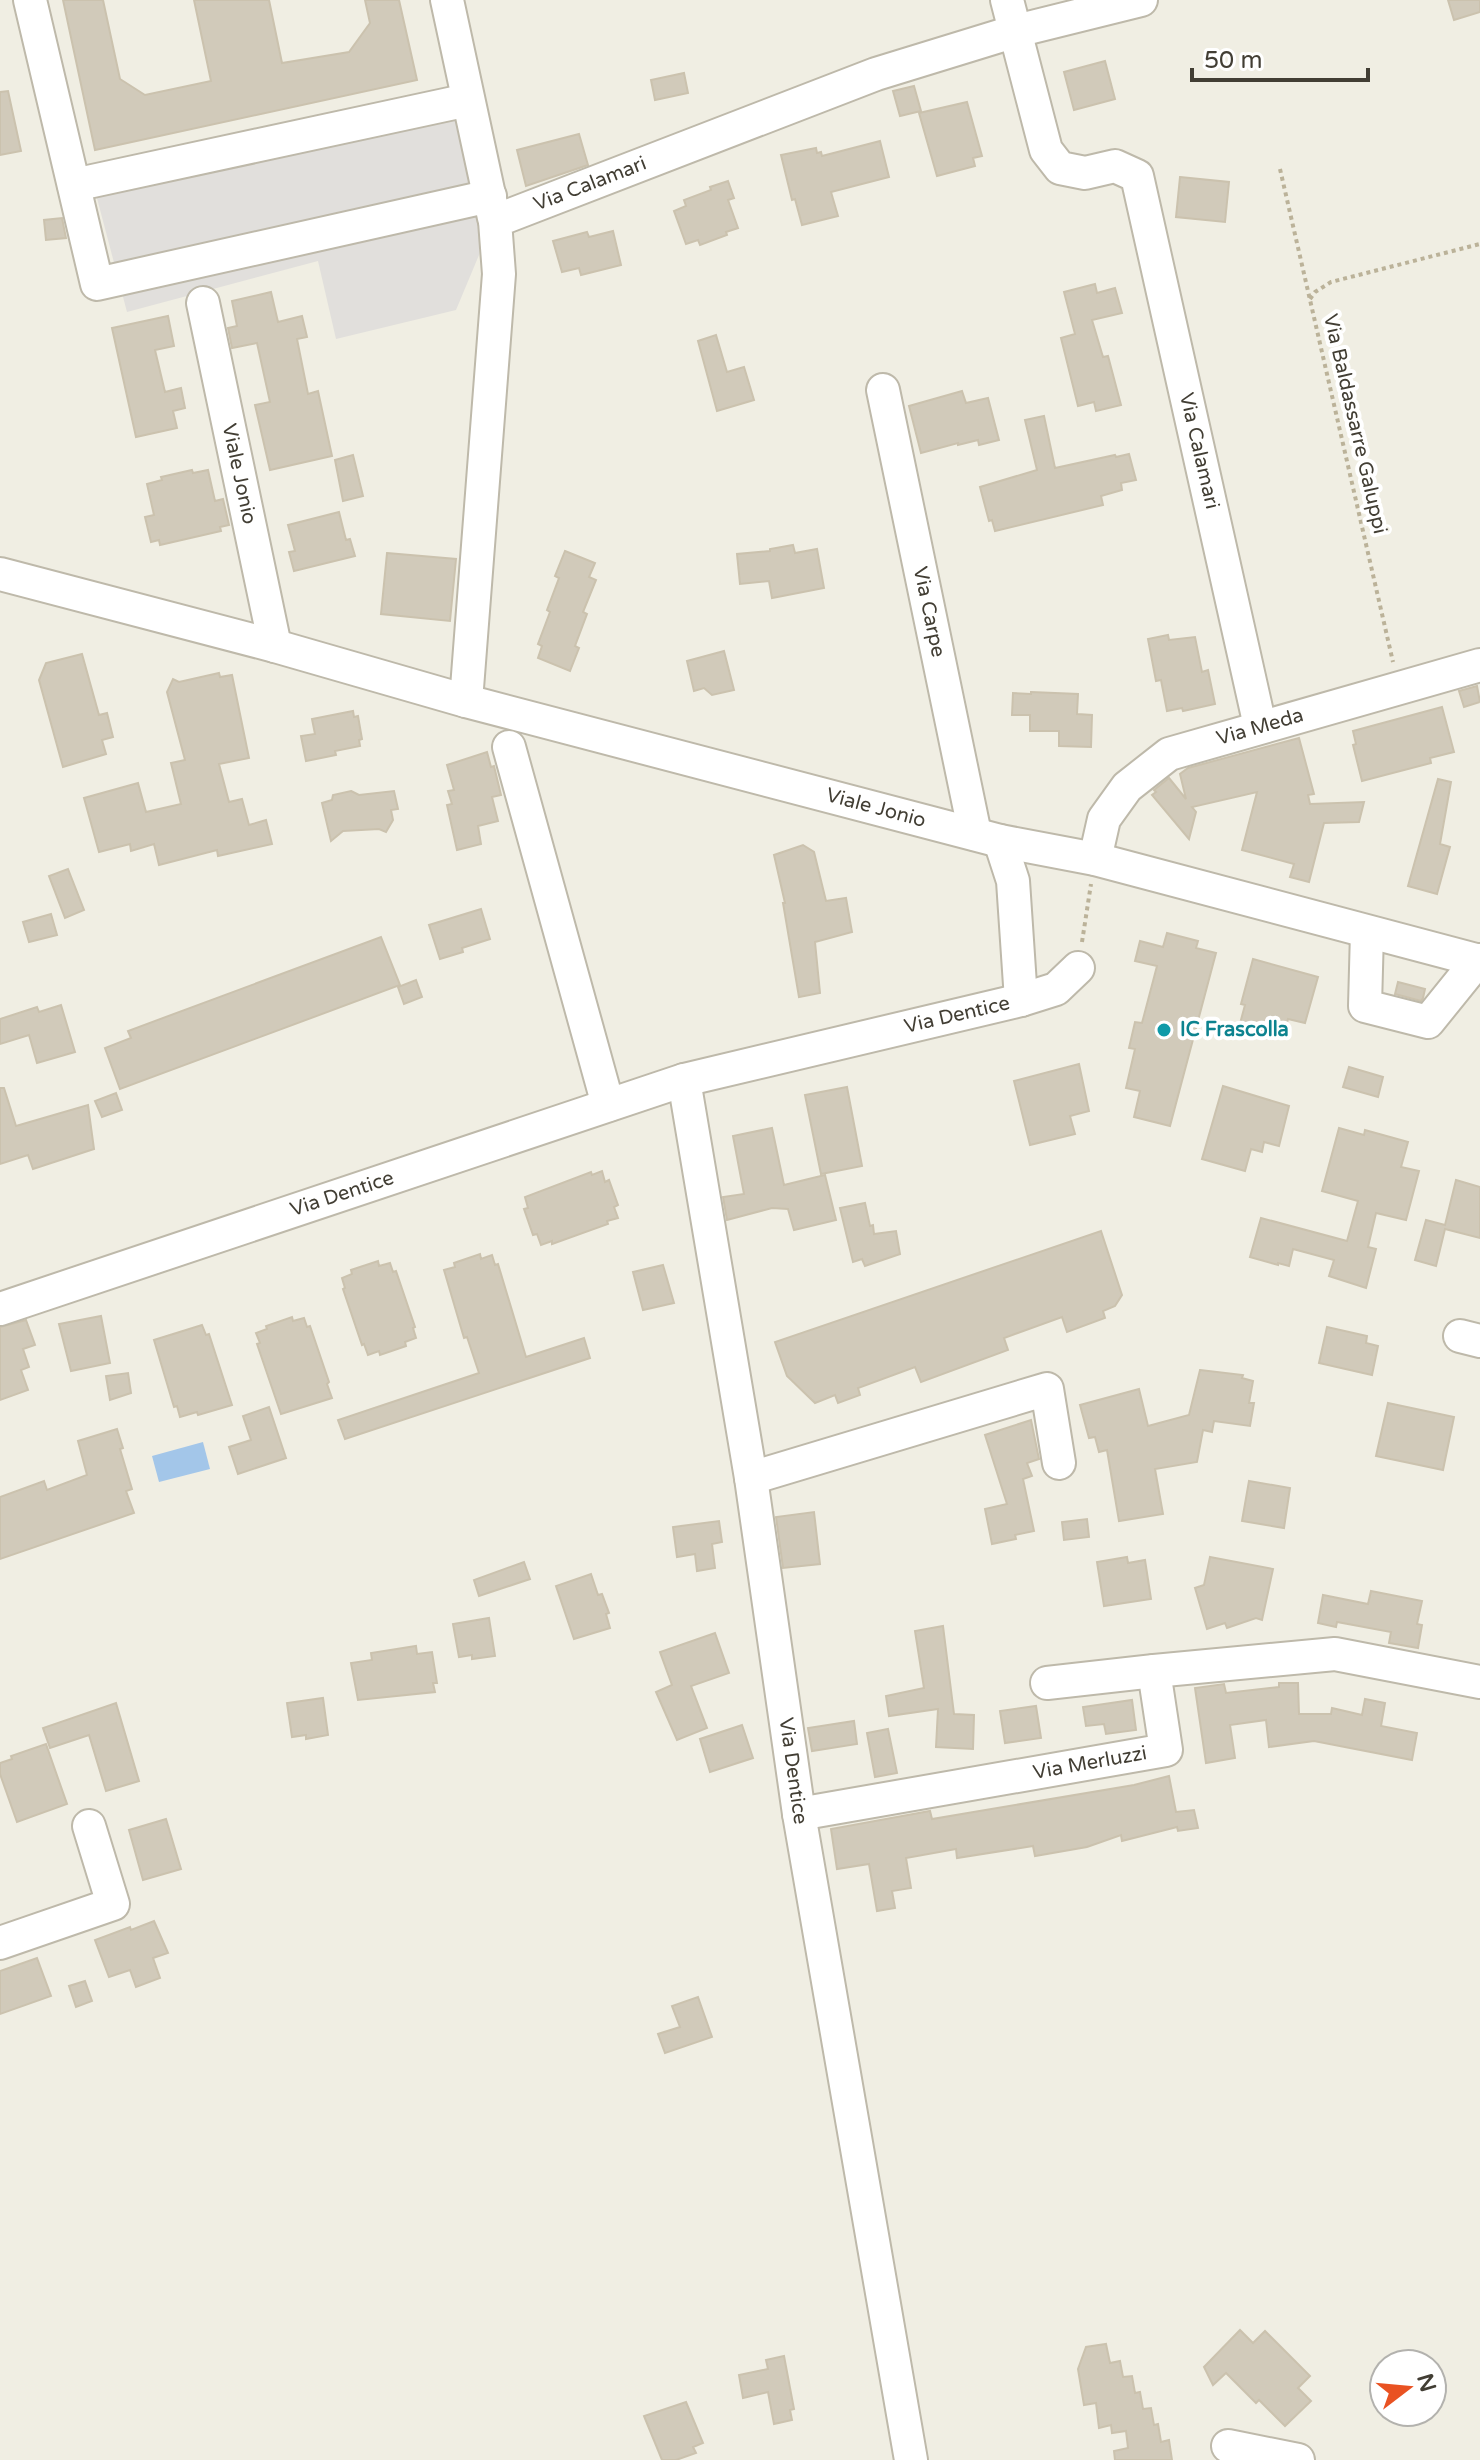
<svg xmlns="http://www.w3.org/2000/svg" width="1480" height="2460" viewBox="0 0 1480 2460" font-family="'Varela Round',sans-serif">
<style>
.parking{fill:#e1dfdc}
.water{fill:#a3c6e9}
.building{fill:#d1caba;stroke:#cbc2ae;stroke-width:2}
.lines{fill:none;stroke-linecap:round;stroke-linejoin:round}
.minor-casing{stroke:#beb9aa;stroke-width:36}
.path{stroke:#bbb299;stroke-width:4;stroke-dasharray:4 4;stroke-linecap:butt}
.minor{stroke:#fff;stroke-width:32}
.culture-dot{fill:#0f9aa8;stroke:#fff;stroke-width:3}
.labels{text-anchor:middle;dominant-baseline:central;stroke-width:8;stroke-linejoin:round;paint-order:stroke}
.street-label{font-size:20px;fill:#423e34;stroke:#fff}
.culture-label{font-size:20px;font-weight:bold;fill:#0d838f;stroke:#fff;text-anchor:start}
</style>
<rect width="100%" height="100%" fill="#f0eee3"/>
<path class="parking" d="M456,103l23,116v36l-23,55 -120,29 -18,-78 -191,51 -34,-129z"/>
<path class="water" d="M203,1442l7,27 -51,13 -7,-26z"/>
<g class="building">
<path d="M63,0h40l17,79 25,16 66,-14 -17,-81h75l13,63 67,-11 21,-29 -5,-23h34l18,80 -322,70z"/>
<path d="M1448,0h32v12l-26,8z"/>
<path d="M1105,61l10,38 -41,11 -10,-38z"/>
<path d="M684,73l4,20 -33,7 -4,-20z"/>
<path d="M914,86l7,25 -21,5 -7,-25z"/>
<path d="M8,91l13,60 -21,4v-63z"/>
<path d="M967,102l15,54 -9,2 2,8 -38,10 -18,-63z"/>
<path d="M579,134l9,31 -62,21 -9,-36z"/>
<path d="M880,141l9,36 -58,15 7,24 -36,9 -7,-26 -3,1 -11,-45 35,-7 1,5 4,-1 1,4z"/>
<path d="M1180,177l49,5 -4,40 -49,-5z"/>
<path d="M728,181l6,17 -6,2 10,28 -12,4 1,3 -27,10 -2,-5 -12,4 -12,-33 12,-5 -2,-6 27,-10 -1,-3z"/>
<path d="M62,218l4,20 -20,2 -2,-20z"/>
<path d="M613,231l8,34 -40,10 -2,-7 -17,4 -9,-31 34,-9 2,5z"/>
<path d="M1095,284l2,9 18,-5 7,25 -30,7 11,37 5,-1 13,49 -25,6 -2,-9 -16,4 -17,-68 14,-4 -11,-42z"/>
<path d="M271,292l7,30 24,-6 5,21 -10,2 11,55 10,-3 14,65 -62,14 -15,-65 15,-3 -13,-59 -25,5 -4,-20 9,-2 -5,-25z"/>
<path d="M168,316l6,30 -19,4 10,42 16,-4 4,20 -12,3 4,17 -41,9 -24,-109z"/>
<path d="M716,335l11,37 17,-5 10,33 -37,11 -19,-70z"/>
<path d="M962,391l4,12 22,-5 11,42 -20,5 -1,-5 -20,5v-2l-37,10 -12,-47z"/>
<path d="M1044,416l11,52 60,-13 1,2 13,-3 7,26 -15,3 1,7 -21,6 2,9 -108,26 -3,-11 -3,1 -9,-34 57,-17 -12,-50z"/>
<path d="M353,455l10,41 -20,5 -8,-41z"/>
<path d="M192,470l1,3 15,-3 7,31 8,-2 6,26 -9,2 1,4 -61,14 -1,-5 -8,2 -6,-25 9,-2 -7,-31 15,-4 -1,-3z"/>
<path d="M339,512l7,28 4,-1 5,17 -61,15 -5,-19 6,-1 -7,-26z"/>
<path d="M793,545l2,8 22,-4 7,39 -52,10 -3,-17 -29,3 -3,-30 33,-3v-2z"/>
<path d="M565,551l30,12 -6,14 7,3 -13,32 4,2 -12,32 4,2 -9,23 -32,-13 4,-12 -4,-2 12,-32 -3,-2 12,-32 -4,-2z"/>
<path d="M387,553l69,6 -6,62 -69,-7z"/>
<path d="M1168,635l1,5 26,-3 7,35 6,-2 7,34 -32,7 -1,-3 -15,3 -6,-31 -5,1 -8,-42z"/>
<path d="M724,651l10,39 -22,5 -8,-7 -10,3 -7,-30z"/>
<path d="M82,654l17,61 8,-2 6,24 -11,3 4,14 -43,13 -24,-87 7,-17z"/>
<path d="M219,673l1,4 12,-2 17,83 -30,6 10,38 13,-3 7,26 17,-5 6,24 -54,12 -1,-6 -58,15 -5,-21 -23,7 -1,-7 -31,8 -15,-54 54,-15 8,29 35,-8 -10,-41 14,-3 -18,-68 6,-13 6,3z"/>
<path d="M1477,686l3,16 -16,5 -5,-16z"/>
<path d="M1031,692l47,2 -1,20 15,1 -1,32 -32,-1v-15h-29v-16h-18l1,-22 18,1z"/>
<path d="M1442,707l12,45 -24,6 1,5 -69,18 -9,-36 3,-1 -3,-13z"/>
<path d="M353,711l1,6 4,-1 4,23 -3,1 1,6 -25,5 1,4 -30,6 -5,-25 14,-2 -3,-15z"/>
<path d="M1299,738l15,56 -6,1 2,9 54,-2 -5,20 -35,1 -15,59 -19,-5 4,-13 -52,-14 15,-58 -65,15 4,5 -7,27 -37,-44 4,-3 -2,-2 15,-12 17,21 -6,-25 8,-6z"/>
<path d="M487,752l4,15 3,-1 7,29 -9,2 6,24 -20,5 3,18 -24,6 -10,-45 5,-1 -4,-13 6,-1 -7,-25z"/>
<path d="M1438,779l13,3 -11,62 10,3 -13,47 -29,-8z"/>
<path d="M351,791l8,4 35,-4 4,18 -7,1 2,10 -7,12 -7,-3 -36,2 -12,10 -9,-38 10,-3 1,-5z"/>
<path d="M803,845l11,7 12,49 20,-3 6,34 -37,10 5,51 -21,4 -16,-94h2l-11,-48z"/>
<path d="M68,869l16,41 -19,8 -16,-42z"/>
<path d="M481,909l9,30 -28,9 1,4 -23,7 -11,-34z"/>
<path d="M51,914l6,21 -28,7 -6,-20z"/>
<path d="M1167,933l31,8 -2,7 20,5 -46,173 -36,-9 6,-26 -14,-3 9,-39 -6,-1 6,-26 7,1 15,-57 -22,-5 5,-20 23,6z"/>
<path d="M381,937l19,48 -280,104 -15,-41 26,-10 -3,-7z"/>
<path d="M1253,959l65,18 -13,46 -17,-4 -4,15 -12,-3 -2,8 -32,-8 7,-26 -4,-1z"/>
<path d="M416,980l6,17 -18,7 -6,-17z"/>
<path d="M1398,982l27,7 -2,9 -2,3 -26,-7z"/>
<path d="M61,1005l14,47 -38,11 -8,-28 -29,9v-25l37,-12 2,5z"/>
<path d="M1079,1064l10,47 -19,5 5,18 -45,11 -16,-64z"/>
<path d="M1349,1067l34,10 -5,20 -35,-10z"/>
<path d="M1223,1086l66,20 -10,40 -15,-4 -2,10 -11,-3 -6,22 -43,-12z"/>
<path d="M847,1087l15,79 -41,8 -16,-79z"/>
<path d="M0,1088h4l12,38 72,-21 6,44 -61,20 -5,-14 -28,9z"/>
<path d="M116,1093l6,17 -20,7 -7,-16z"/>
<path d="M772,1128l12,57 41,-10 11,45 -42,10 -6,-21 -16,-1 -45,12 -4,-23 21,-3 -11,-58z"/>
<path d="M1339,1128l25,7 1,-5 43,12 -7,25 18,4 -13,49 -30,-7 -8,34 8,2 -10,39 -37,-12 5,-16 -41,-11 -4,17 -11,-3v2l-28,-8 11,-39 86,23 11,-40 -36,-10z"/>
<path d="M602,1171l3,11 4,-2 9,25 -4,2 4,11 -11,3 1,3 -56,20v-3l-11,4 -4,-11 -4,1 -9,-26 4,-1 -3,-11 66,-25 1,3z"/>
<path d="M1456,1180l24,7v51l-35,-9 -9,37 -21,-6 11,-40 19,5z"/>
<path d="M865,1203l5,23 3,-1 1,9 22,-3 4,23 -35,12 -3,-7 -9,3 -13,-54z"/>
<path d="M1101,1231l21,64 -7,11 -12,5 2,7 -38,14 -5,-15 -58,21 4,12 -87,32 -6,-15 -57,21 2,7 -22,8 -3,-8 -20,8 -28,-27 -12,-34z"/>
<path d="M480,1254l1,5 11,-4 3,10 3,-1 28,93 58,-19 6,20 -245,81 -7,-19 141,-47 -12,-36 -3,1 -20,-68 11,-3 -1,-4z"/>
<path d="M378,1261l1,5 11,-3 3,9 3,-1 19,56 -2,1 3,10 -11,4 1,4 -26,9 -1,-4 -11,4 -4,-11 -2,1 -19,-56 2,-1 -3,-10 10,-4 -1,-4z"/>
<path d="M663,1265l11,38 -31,7 -10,-38z"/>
<path d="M101,1316l9,47 -39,8 -12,-47z"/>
<path d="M292,1317l1,4 11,-3 3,9 3,-1 19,56 -2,2 5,14 -51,16 -24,-70 3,-1 -4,-10 11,-4 -1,-3z"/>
<path d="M26,1320l9,25 -12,4 6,18 -8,3 7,20 -28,10v-73z"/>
<path d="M202,1325l4,10 3,-1 23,71 -34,10 -1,-3 -17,5 -3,-11 -3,1 -20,-67z"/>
<path d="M1327,1327l40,9 -1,7 12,3 -6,29 -53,-12z"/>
<path d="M1200,1370l43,5 -1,3 11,3 -4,22h5l-4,23 -36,-5 -2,11 -9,-2 -6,32 -42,7 8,45 -44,7 -12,-71 -8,2 -4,-15 -6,1 -9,-33 59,-16 9,37 41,-11z"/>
<path d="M128,1373l3,20 -21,7 -4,-24z"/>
<path d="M1388,1403l66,14 -11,53 -67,-14z"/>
<path d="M269,1407l17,51 -48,16 -9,-27 22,-7 -8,-24z"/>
<path d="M1031,1420l8,39 -12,4 5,13 -9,3 11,52 -19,4 1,4 -24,5 -7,-35 22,-5 -22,-69z"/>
<path d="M117,1429l6,19 -3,1 12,40 -6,2 8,22 -134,46v-62l44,-16 3,9 40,-15 -9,-34z"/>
<path d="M1249,1481l41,7 -6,40 -42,-7z"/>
<path d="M814,1512l6,52 -37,4 -7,-51z"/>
<path d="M1087,1519l2,18 -25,3 -2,-18z"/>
<path d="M719,1521l3,21 -10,2 3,24 -18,3 -2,-17 -18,3 -4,-30z"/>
<path d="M1127,1557l1,6 17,-3 6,39 -47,7 -7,-44z"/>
<path d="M1210,1557l63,12 -11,51 -6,-2 -29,10 -2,-5 -18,6 -12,-41 9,-3z"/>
<path d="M524,1562l6,17 -51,17 -5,-16z"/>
<path d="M591,1574l7,21 4,-1 7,19 -3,1 4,14 -36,11 -18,-53z"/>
<path d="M1371,1591l51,10 -5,23 5,1 -4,23 -29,-5 2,-11 -54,-10 -1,5 -18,-4 5,-28 45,9z"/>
<path d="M489,1618l6,38 -23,3v-4l-13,2 -6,-33z"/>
<path d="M943,1626l11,88 20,1 -1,34 -37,-2 2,-38 -49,7 -3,-20 38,-8 -9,-57z"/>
<path d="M715,1633l14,40 -38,13 16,42 -30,12 -21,-48 16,-7 -12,-33z"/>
<path d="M416,1646l1,8 15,-2 5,31h-4l2,9 -77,8 -7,-37 21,-3 -1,-7z"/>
<path d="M1224,1684l2,9 53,-6v-4h19l1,31h32l1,-6 30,7 3,-16 20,4 -4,23 36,7 -5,27 -98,-19 -45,6 -3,-27 -36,5 5,33 -29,5 -11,-75z"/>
<path d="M323,1698l5,37 -22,4v-4l-14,2 -5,-34z"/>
<path d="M1132,1700l4,30 -30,4 -2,-10 -18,2 -3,-19z"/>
<path d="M116,1703l23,78 -33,10 -17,-56 -39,13 -7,-20z"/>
<path d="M1036,1706l5,32 -36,5 -5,-32z"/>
<path d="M854,1721l3,23 -45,7 -4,-23z"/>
<path d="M742,1725l11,33 -43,14 -10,-33z"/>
<path d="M888,1729l9,44 -22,4 -8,-44z"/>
<path d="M46,1744l21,60 -50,18 -17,-48v-11l12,-4 -1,-3z"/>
<path d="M1169,1776l7,36 18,-2 4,18 -20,3 -1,-4 -55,14 -1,-6 -34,12 -52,9 -2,-10 -76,12 -1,-9 -50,9 5,30 -19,3 3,17 -18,3 -8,-47 -32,5 -6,-40 99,-18 2,8 202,-34z"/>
<path d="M166,1819l15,50 -38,11 -14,-50z"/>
<path d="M154,1921l14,32 -15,5 7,20 -24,9 -6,-17 -21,7 -14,-37 35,-13 1,3z"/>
<path d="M37,1958l14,38 -51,18v-43z"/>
<path d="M85,1981l7,20 -16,6 -7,-21z"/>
<path d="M698,1997l14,40 -47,16 -7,-19 22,-7 -8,-21z"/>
<path d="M1240,2330l13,13 12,-12 45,45 -12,12 13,13 -26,25 -26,-26 -3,3 -30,-30 -13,12 -9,-18z"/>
<path d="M1106,2344l4,19 10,-2 3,16 9,-1 3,17 5,-1 3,17 8,-1 3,17 4,-1 3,18 8,-2 3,20h-57l-1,-9 14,-3 -2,-17 -14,2 -1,-8 -12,3 -3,-25 -12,2 -6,-36 8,-22z"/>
<path d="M784,2356l10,53 -4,1 2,10 -18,4 -6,-32 -25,6 -4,-23 29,-6 -2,-9z"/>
<path d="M686,2402l17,41 -10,4 3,6 -20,7h-14l-18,-44z"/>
</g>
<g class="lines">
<g class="minor-casing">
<g id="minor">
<path d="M30,0l67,284 393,-88"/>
<path d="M447,0l47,218"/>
<path d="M1007,0l39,150 14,18 25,5 30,-7 22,10 123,550"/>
<path d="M74,185l394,-85"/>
<path d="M203,303l72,343"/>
<path d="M883,390l92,444"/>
<path d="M0,574l275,72 191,55 534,140 95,18 385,102"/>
<path d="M466,701l33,-427 -4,-53 381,-147 140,-43 125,-31"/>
<path d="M509,747l99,358"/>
<path d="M1000,841l13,40 8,119"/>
<path d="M1095,859l9,-40 23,-32 42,-33 311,-89"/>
<path d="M1367,932l-2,74 63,16 50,-62"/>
<path d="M684,1080l67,398 48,336 112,646"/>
<path d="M0,1309l684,-229 337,-80 35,-11 22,-21"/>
<path d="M1460,1336l20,5"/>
<path d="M751,1478l296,-89 12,74"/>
<path d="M1047,1683l107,-12"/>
<path d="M799,1814l367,-64 -12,-79 181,-17 145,28"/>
<path d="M0,1943l113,-39 -24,-78"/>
<path d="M1228,2446l70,14"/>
</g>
</g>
<g class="path">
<path d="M1280,169l113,493"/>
<path d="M1310,299l5,-7 16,-10 149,-38"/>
<path d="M1082,942l9,-58"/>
</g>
<use href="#minor" class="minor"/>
</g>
<circle class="culture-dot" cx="1164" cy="1030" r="8"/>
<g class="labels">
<g class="street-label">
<text transform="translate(590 184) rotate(-21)">Via Calamari</text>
<text transform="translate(1355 424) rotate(77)">Via Baldassarre Galuppi</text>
<text transform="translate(1199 451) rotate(77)">Via Calamari</text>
<text transform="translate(239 474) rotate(78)">Viale Jonio</text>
<text transform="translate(929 612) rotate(78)">Via Carpe</text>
<text transform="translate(1260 727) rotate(-16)">Via Meda</text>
<text transform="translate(876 808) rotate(15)">Viale Jonio</text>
<text transform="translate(957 1015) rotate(-13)">Via Dentice</text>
<text transform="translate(342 1194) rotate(-18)">Via Dentice</text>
<text transform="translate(1090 1763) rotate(-10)">Via Merluzzi</text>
<text transform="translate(793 1771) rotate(82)">Via Dentice</text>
</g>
<g class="culture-label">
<text x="1180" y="1030">IC Frascolla</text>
</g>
</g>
<g transform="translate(1408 2388) rotate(74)"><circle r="38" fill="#ffffff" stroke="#b3b2ae" stroke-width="2"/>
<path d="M0-6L14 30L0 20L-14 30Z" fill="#e95222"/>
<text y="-12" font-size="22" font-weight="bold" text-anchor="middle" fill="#423e34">N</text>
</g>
<path d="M1192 68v12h176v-12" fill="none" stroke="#423e34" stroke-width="4"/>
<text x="1204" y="68" font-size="24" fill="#423e34" stroke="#ffffff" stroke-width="6" paint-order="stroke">50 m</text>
</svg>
